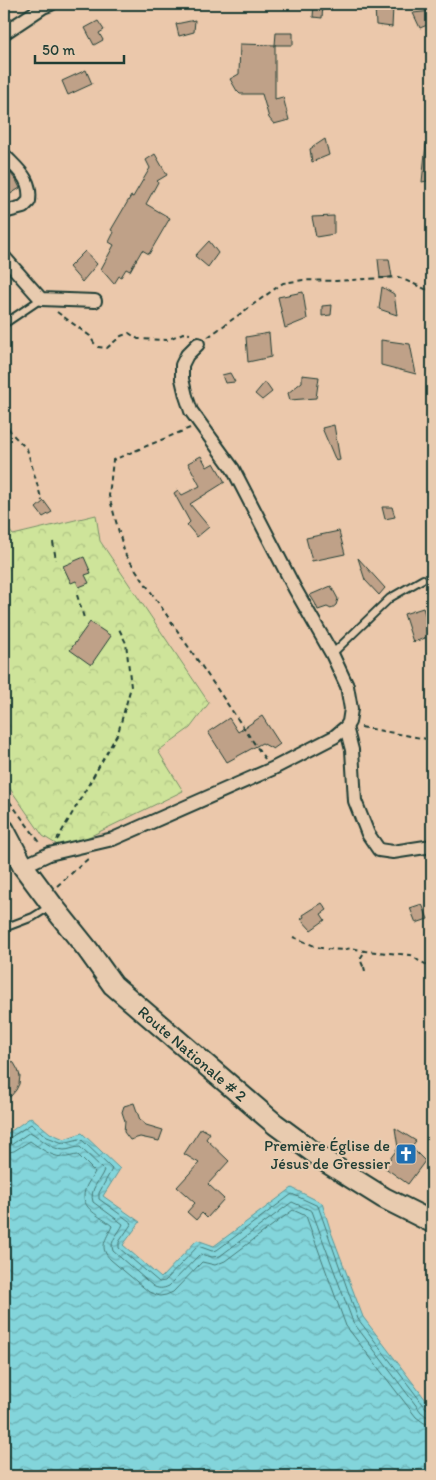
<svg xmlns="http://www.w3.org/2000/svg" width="436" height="1480" viewBox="0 0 436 1480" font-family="Itim,sans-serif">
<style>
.forest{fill:url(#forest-crowns);stroke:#769067}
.water{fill:url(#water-waves);stroke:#5b9898}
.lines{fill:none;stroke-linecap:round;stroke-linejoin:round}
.shore{stroke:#477a77;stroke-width:1}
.building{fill:#bfa188;stroke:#1f3d34}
.lane-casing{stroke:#1f3d34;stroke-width:10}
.street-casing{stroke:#1f3d34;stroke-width:16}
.primary-casing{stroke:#1f3d34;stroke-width:24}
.path{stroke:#1f3d34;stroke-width:2;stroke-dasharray:5 4;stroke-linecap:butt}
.lane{stroke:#e8cbaf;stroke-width:6}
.street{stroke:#e8cbaf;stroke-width:12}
.primary{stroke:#e8cbaf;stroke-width:20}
.labels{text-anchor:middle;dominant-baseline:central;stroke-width:4.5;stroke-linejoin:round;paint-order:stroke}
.street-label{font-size:16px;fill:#1f3d34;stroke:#e8cbaf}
.poi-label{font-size:16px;fill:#1f3d34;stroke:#e8cbaf;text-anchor:end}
</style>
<defs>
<pattern id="forest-crowns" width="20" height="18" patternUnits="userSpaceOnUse" patternTransform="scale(1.25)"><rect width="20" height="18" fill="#cee49a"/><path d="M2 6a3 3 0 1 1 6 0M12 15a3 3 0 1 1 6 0" fill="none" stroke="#b0c485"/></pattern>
<pattern id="water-waves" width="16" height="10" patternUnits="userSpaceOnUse" patternTransform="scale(1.25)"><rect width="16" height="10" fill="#83d5db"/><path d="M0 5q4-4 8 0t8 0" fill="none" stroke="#6baeb2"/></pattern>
</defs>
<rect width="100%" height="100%" fill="#ebc8ab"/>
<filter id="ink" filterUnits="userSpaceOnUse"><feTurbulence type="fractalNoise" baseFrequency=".02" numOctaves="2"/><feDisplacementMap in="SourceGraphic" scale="10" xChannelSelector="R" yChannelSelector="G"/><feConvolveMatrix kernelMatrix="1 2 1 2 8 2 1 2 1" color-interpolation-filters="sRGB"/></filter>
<g filter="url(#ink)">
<path class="forest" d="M96,515l4,26 109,162 -19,25 -32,23 25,40 -119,58 -21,-13 -39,-56v-257l9,12z"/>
<path class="water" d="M31,1117l19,16 14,6 18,-6 38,36 -17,27 37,26 -17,23 38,33 36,-38 17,6 78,-58 30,15 9,29 32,85 69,91v68h-428v-340z"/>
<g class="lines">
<g class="shore">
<path d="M4,1139h4l23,-15 16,13 16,6 16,-4 3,1 30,29 -13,24v6l33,24 -13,19v6l40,34 6,-1 33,-35 14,5 5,-1 75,-56 26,12 40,113 68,89 6,2"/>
<path d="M4,1146l7,-1 19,-13c11,6 20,17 34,18 5,0 11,-3 16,-3l24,23c-4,11 -15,19 -11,32l30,22c-4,10 -14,16 -10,27l40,35c5,3 10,3 16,0l31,-32 12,3 8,-1 72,-54 20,9 41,111 68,90 5,4 6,1"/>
<path d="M4,1153l10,-2 16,-10c10,7 20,15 32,16 6,1 11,-2 16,-2l17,17c-3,6 -8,11 -10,18 -6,19 16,26 27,36 -6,14 -14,21 -1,34l38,32 11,4 6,-1 7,-3 29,-30 13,3 10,-4 68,-51 13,6 40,110 70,91 8,6 8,1"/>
</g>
</g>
<g class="building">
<path d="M314,4l9,1 -1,13 -9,-1z"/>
<path d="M375,7h18l-1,20 -16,-2z"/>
<path d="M432,11v12l-12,5 -7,-15z"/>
<path d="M195,20l-1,12 -15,4 -3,-12z"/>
<path d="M98,21l6,9 -5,3 4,7 -9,5 -9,-17z"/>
<path d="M276,33h17v12h-18z"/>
<path d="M240,44l35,1v54l8,-2 6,23 -15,4 -5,-6 -7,-24h-22l-3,-3 -7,-12 9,-5z"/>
<path d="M86,70l6,14 -24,11 -6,-14z"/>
<path d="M325,139l4,16 -17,7 -2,-13z"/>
<path d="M426,144h6v36l-10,2z"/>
<path d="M155,154l12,21 -10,6 1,1 -12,22 24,14 -21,36 -7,-4 -12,21 -4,-2 -5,8 -2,-1 -5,8 -13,-15 13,-24 -5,-3 5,-10 -3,-2 20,-34 2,1 17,-29 -4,-8z"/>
<path d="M4,166l12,14 4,8 -16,10z"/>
<path d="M334,216v18l-18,3 -4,-20z"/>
<path d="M209,241l9,12 -10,14 -13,-11z"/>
<path d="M85,251l12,13 -15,18 -13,-15z"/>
<path d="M378,259h11l3,18 -12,1z"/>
<path d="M382,287l12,7 3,21 -18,-6z"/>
<path d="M303,292l4,27 -22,9 -7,-31z"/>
<path d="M332,305l-1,10 -9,1v-10z"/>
<path d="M269,333l2,24 -23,5 -2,-25z"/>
<path d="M381,340l29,4 6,30 -35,-9z"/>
<path d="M230,373l5,9 -10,1 -3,-8z"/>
<path d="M302,375l17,2 -3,21 -26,2 -2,-7 14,-11z"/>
<path d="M265,382l7,10 -10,8 -7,-6z"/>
<path d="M334,425l6,35 -4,1 -14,-33z"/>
<path d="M201,456l6,11 7,-4 11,19 -35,22 19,23 -12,10 -10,-12 3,-3 -16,-29 4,-3 4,5 18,-9 -12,-23z"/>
<path d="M44,501l8,11 -9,5 -7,-9z"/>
<path d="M382,507h10l3,10 -10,2z"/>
<path d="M339,531l6,23 -33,7 -6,-23z"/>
<path d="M84,557l7,16 -6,2 4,8 -10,4 -3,-6 -5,2 -8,-17z"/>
<path d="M358,558l27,30 -6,7 -14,-15z"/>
<path d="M331,586l7,13 -2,6 -5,4 -4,-2 -9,3 -3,-7 -5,-8z"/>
<path d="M423,608l9,28 -19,6 -9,-28z"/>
<path d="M90,622l21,14 -20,29 -21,-15z"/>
<path d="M262,716l18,28 -7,5 -11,-6 -35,19 -19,-30 21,-14 9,14z"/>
<path d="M322,903l5,7 -6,4 4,6 -14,10 -10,-11 3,-2 -1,-2z"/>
<path d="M422,904l6,15 -12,4 -6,-15z"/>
<path d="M4,1055l10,8 4,7 2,6 -1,8 -3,6 -5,6 -7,3z"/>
<path d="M134,1103l6,17 6,5 17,5 -4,11 -19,-4 -10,3 -6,-8 1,-11 -3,-9 2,-6z"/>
<path d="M201,1128l9,5 -4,6 23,22 -21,23 16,15 -17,19 -5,-5 -6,7 -9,-8 8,-9 -18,-16 22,-24 -15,-9z"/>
<path d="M395,1128l21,13 -5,6 14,14 -17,23 -24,-17 14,-19z"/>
</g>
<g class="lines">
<g class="lane-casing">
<g id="lane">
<path d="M4,324l37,-25"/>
<path d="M332,654l58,-56 33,-19"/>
<path d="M4,928l29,-11 16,-10"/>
</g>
</g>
<g class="street-casing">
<g id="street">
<path d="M4,33l39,-26 8,-3"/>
<path d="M4,155c14,15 28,24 25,46l-6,6 -19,5"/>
<path d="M4,257l37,42 54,2"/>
<path d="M346,727l6,23 3,51 13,33 11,16 14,2 39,-6"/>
<path d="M23,866l26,-12 64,-15 159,-70 62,-32 12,-10 3,-5 2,-13 -4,-23 -15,-32 -37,-65 -62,-120 -42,-58 -5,-15 -4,-17v-14l5,-10 11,-11"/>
</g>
</g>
<g class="primary-casing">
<g id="primary">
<path id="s1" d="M4,830l19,36 29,39 36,45 25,35 162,139 53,39 56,35 48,24"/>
</g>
</g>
<g class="path">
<path d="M57,312l33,24 4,7 4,4 9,1 14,-12 8,-3 9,6 29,1 16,-7 7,1"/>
<path d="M208,337l75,-54 20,-3 33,1 62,-4 34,15"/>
<path d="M4,420l8,14 15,15 15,52"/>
<path d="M190,428l-77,32 -4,36 16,58 140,205"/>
<path d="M53,542l3,18"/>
<path d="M77,595l7,23"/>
<path d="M361,727l71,13"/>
<path d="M4,794l37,50"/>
<path d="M57,840l61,-107 13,-46 -5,-44 -7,-14"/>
<path d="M57,886l32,-28"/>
<path d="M293,937l24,10 10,2 16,1 8,-2 14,3 46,4 8,6 13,6"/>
<path d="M364,967l1,4 -5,-12 5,-8"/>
</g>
<use href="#lane" class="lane"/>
<use href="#street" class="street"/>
<use href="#primary" class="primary"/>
</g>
</g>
<defs>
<g id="church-square" transform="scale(1.125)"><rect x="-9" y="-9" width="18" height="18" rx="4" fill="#1f6fb2" stroke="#e8cbaf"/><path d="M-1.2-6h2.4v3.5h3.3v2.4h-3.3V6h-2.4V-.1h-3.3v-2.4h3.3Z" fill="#fff"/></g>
</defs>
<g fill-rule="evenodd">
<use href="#church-square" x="406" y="1154"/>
</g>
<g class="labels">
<g class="street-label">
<text stroke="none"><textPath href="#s1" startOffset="295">Route Nationale # 2</textPath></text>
</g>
<g class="poi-label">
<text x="390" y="1145">Première Église de<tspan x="390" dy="18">Jésus de Gressier</tspan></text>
</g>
</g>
<rect width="436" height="1480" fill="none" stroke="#e8cbaf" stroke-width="20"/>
<rect x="10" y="10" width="416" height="1460" fill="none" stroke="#1f3d34" stroke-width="2" filter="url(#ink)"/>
<path d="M35 55v8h89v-8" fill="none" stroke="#1f3d34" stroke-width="2.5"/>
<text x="42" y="55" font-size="15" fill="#1f3d34" stroke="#e8cbaf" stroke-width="4" paint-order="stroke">50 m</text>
</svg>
